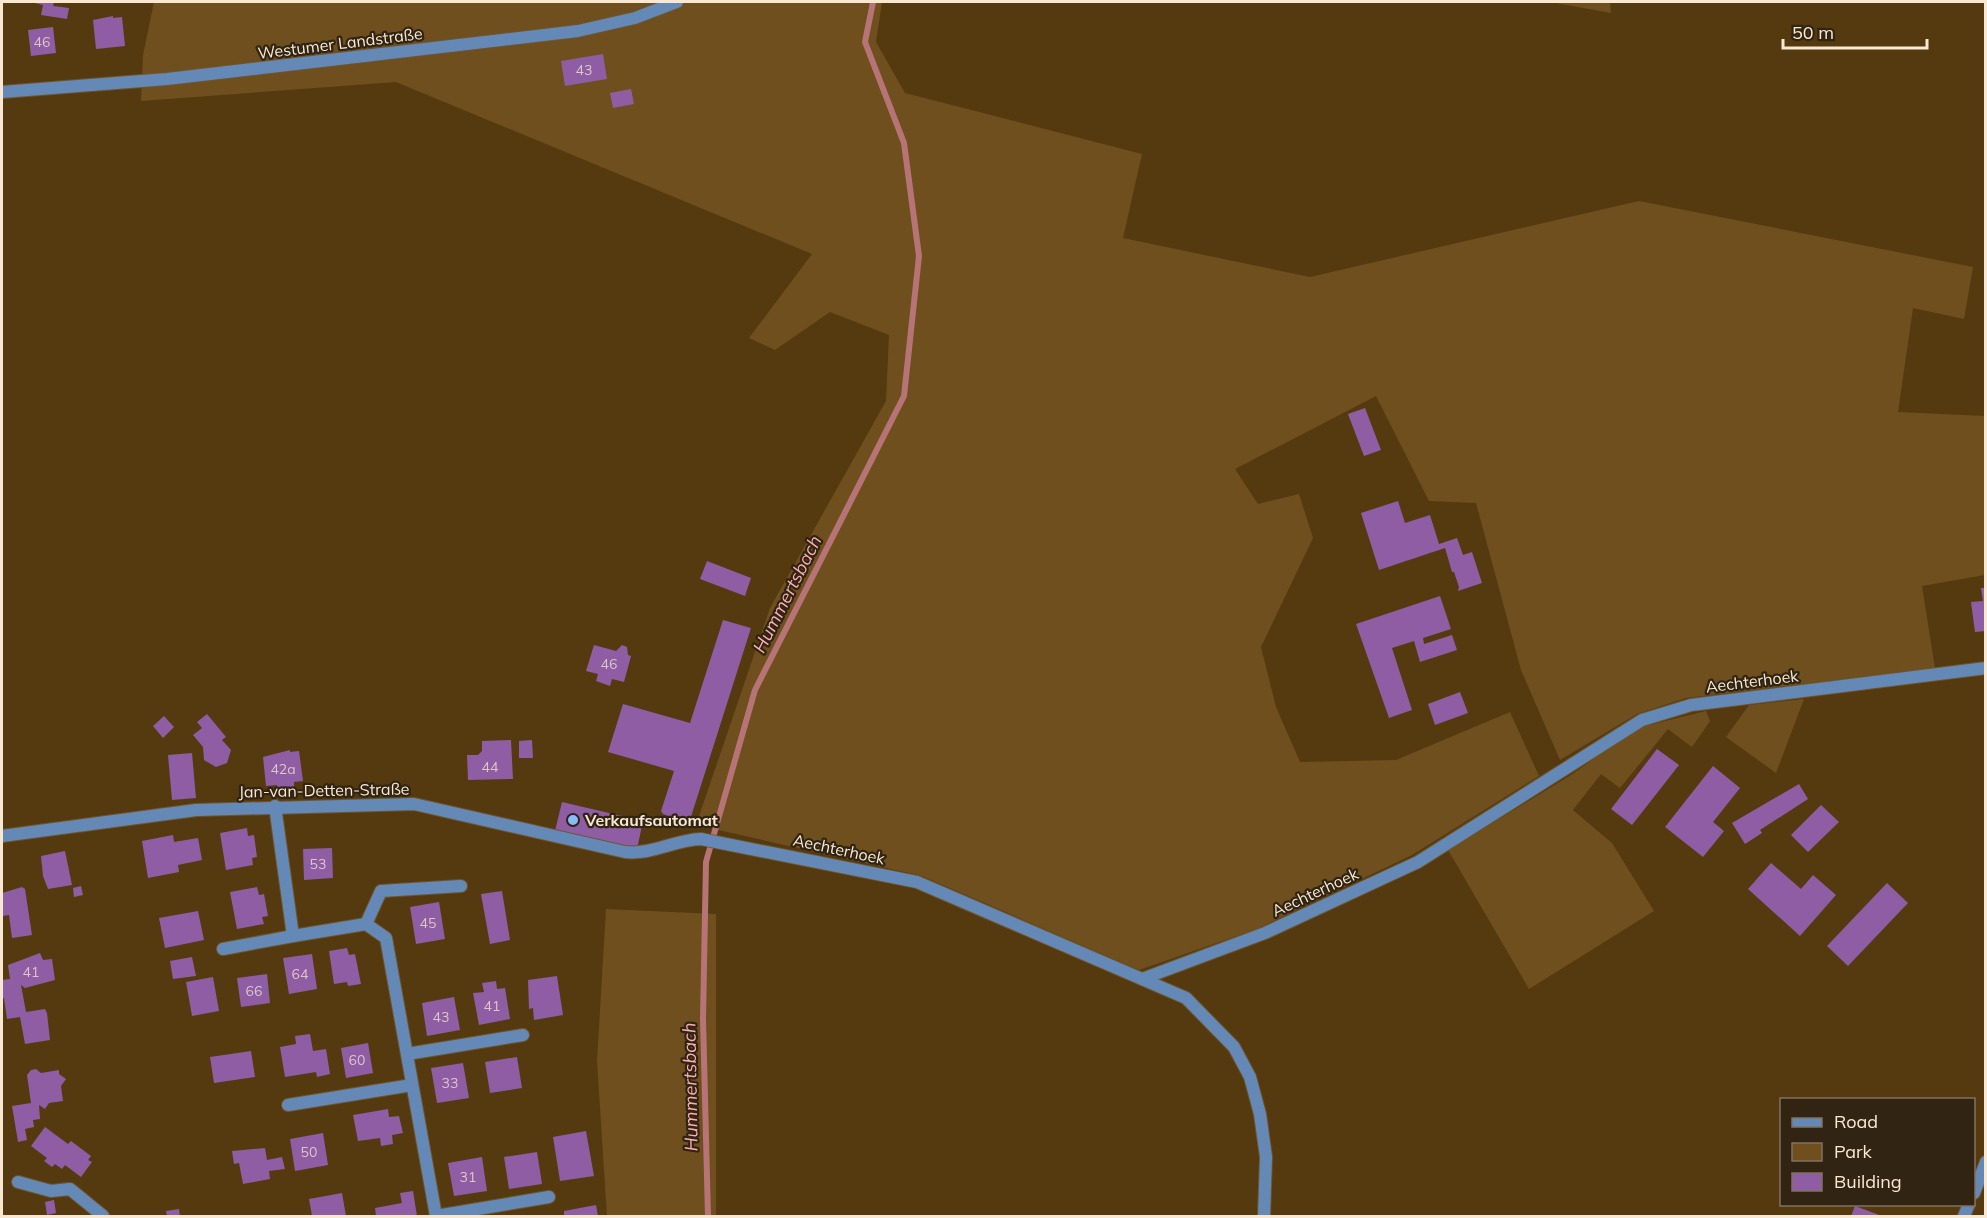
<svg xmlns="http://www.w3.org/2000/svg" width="1987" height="1218" viewBox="0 0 1987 1218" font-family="Mulish,sans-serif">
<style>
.green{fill:#6f4f1d}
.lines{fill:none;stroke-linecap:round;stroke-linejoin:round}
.stream{stroke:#b77476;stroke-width:6}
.building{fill:#8e5da4}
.street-casing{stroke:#6f562f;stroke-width:14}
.street{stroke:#6589b6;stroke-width:12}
.poi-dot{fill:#87bbfb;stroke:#312413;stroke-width:2}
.labels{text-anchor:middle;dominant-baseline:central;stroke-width:4.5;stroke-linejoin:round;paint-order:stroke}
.number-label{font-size:14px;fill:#dec5c6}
.street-label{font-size:16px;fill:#f8e8d2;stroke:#312413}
.poi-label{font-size:16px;font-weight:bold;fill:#f8e8d2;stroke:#312413;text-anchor:start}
.water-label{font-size:18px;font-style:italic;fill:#fbafb4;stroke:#312413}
</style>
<rect width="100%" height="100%" fill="#553a10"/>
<g class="green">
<path d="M154,2h728l-6,40 29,51 237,61 -19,84 187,39 329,-76 334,66 -9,52 -51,-11 -15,104 87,4v159l-63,11 13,82 -249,30 -49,16 -77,46 -39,-90 -45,-167 -47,-2 -53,-105 -141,73 23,35 41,-10 14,44 -52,109 15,60 24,55 96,-2 114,-48 29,64 -127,79 -155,74 -118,41 -217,-94 -226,-51 74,-217 116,-207 3,-66 -59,-23 -55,38 -26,-12 63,-84 -416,-172 -255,19 2,-46z"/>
<path d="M1550,2h60l1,11z"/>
<path d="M1804,699l-28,74 -50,-36 23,-32z"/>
<path d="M1706,711l4,10 -18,26 -24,-18 -48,59 -19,-14 -28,36 39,33 42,68 -125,78 -81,-139 123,-75 66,-47z"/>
<path d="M606,909l110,5v302h-109l-10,-155z"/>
</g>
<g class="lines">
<path class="stream" d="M708,1216l-5,-197 3,-157 49,-172 149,-294 15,-140 -15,-113 -39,-101 8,-40"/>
</g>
<g class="building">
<path d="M31,2h23l-1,4 16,2 -2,11 -26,-4 2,-10z"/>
<path d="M113,16v2l9,-1 3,29 -29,3 -3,-29z"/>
<path d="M53,27l3,26 -25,3 -3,-26z"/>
<path d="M603,54l4,25 -42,7 -4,-25z"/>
<path d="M631,89l3,15 -21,4 -3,-15z"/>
<path d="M1365,408l16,42 -17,6 -16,-42z"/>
<path d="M1398,501l7,22 25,-8 9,29 18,-6 6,17 9,-3 10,31 -24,8 1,-4 -5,-15h-2l-7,-24 -66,22 -18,-57z"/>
<path d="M707,561l44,17 -6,18 -45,-17z"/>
<path d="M1981,588h5v43l-11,1 -4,-30 12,-1z"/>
<path d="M1440,596l11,33 -28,9 1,6 28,-9 5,15 -37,12 -6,-21 -22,7 20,62 -23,8 -33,-94z"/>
<path d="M723,620l28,8 -62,195 -26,-9 -2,-3 13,-40 -66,-19 15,-48 67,19z"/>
<path d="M594,645l22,6 6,-6 5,2 1,8 3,1 -7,26 -12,-3 -2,7 -14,-5 2,-7 -12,-3z"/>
<path d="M1460,692l8,21 -33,12 -7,-21z"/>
<path d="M207,714l19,23 -4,3 9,10 -4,13 -11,4 -12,-7 -1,-13 -10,-12 9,-7 -5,-6z"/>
<path d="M164,716l10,11 -11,11 -10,-12z"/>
<path d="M511,740l2,39 -45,1 -1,-25h11l4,-4v-10z"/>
<path d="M532,740l1,18h-14v-17z"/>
<path d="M1657,749l22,16 -47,60 -21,-16z"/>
<path d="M290,750v2l9,-1 4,30 -9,1v5l-17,2v-4l-11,1 -3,-29z"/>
<path d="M192,753l4,45 -24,2 -4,-45z"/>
<path d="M1713,766l27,22 -27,34 11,9 -21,26 -38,-30z"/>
<path d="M1799,784l9,15 -48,31 2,3 -17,11 -13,-21z"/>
<path d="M562,802l81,19 -6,28 -82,-18z"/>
<path d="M1821,805l18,17 -31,30 -17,-17z"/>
<path d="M247,828l1,8 6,-1 3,22 -5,1 1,7 -27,5 -6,-37z"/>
<path d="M173,835l1,7 24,-4 4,22 -24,5 1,7 -31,6 -6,-37z"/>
<path d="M332,848l1,30 -29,2 -1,-31z"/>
<path d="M65,851l7,34 -24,4 -5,-13 -2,-20z"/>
<path d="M1771,863l30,26 12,-14 23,20 -36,41 -52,-47z"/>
<path d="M1887,883l21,20 -60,63 -21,-20z"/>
<path d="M81,886l2,9 -9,2 -1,-9z"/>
<path d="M22,887l3,2 7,46 -20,3 -3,-23 -6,1 -1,-23z"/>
<path d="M257,887l2,8 5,-1 4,22 -6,1 2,7 -27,5 -7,-37z"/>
<path d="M502,891l8,49 -20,4 -9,-50z"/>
<path d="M439,902l6,37 -29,5 -6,-37z"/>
<path d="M198,911l6,29 -39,8 -6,-30z"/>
<path d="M347,948l2,7 6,-1 6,30 -13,2 -1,-4 -13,2 -5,-33z"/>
<path d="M40,953l3,7 9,-1 3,21 -30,8 -4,-3 5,27 19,-3 2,4 3,27 -25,4 -5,-27 -13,2 -3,-21 -2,1v-19l8,-1 -2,-14z"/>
<path d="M312,954l5,35 -28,5 -6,-36z"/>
<path d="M192,957l4,19 -23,3 -3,-18z"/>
<path d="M267,974l3,29 -29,4 -4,-29z"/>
<path d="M557,976l6,39 -29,5 -1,-12 -4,1 -1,-29z"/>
<path d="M213,977l6,34 -27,5 -6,-34z"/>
<path d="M496,981l1,8 8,-1 5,31 -31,6 -6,-32 11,-1 -2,-9z"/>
<path d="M454,997l6,33 -33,6 -5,-33z"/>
<path d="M310,1034l3,17 13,-2 4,25 -13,3 -1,-5 -31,5 -5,-30 16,-3 -1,-8z"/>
<path d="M368,1043l5,30 -27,5 -5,-30z"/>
<path d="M251,1051l4,26 -41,6 -4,-26z"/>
<path d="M517,1057l5,31 -32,5 -5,-31z"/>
<path d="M463,1063l6,35 -32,5 -6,-35z"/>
<path d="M36,1069l5,4 18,-3v4l7,5 -5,7 2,15 -14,2 -4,6 -6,-4 1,14 -7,1 1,7 -9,2 2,11 -9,2 -6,-36 19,-3 -4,-28 4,-5z"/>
<path d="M388,1109l1,8 10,-1 4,17 -11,2 1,9 -12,2 -1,-8 -22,3 -5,-26z"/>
<path d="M45,1127l23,17 3,-3 20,15 -3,4 4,2 -11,15 -16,-12 -3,4 -7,-5 -3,3 -8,-6 3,-3 -16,-12z"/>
<path d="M586,1131l8,45 -34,5 -7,-44z"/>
<path d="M323,1133l5,32 -33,6 -5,-32z"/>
<path d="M265,1148l2,12 15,-3 3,12 -16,2 1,8 -27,5 -4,-21 -5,1 -2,-13z"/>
<path d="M537,1152l5,32 -33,5 -5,-32z"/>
<path d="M482,1157l5,34 -33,5 -6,-33z"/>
<path d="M413,1191l4,25h-41l-1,-8 27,-5 -2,-10z"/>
<path d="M342,1193l4,23h-34l-3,-17z"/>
<path d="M54,1200l2,13 -9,2 -2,-13z"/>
<path d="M596,1205l2,11h-34v-5z"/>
<path d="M1855,1206l27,10h-31z"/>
<path d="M179,1209l1,7h-13l-1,-5z"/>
</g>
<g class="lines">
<g class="street-casing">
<g id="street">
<path d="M2,92l165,-13 411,-48 57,-13 42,-16"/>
<path d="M275,806l18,130 73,-12 20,14 50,278"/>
<path d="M2,836l194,-26 218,-6 211,48c27,3 49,-12 76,-13l216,43 225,97 123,-46 153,-71 224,-142 49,-15 295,-37"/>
<path d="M366,924l15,-33 80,-5"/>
<path d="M223,949l70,-13"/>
<path d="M1142,979l44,19 48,49 16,30 10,37 6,43 -2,59"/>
<path d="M407,1054l116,-19"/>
<path d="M288,1105l124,-20"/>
<path d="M18,1182l33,9 19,-2 33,27"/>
<path d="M1974,1193l12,-31"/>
<path d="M436,1216l113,-19"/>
<path d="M1964,1216l5,-12"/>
</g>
</g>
<use href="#street" class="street"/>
</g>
<circle class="poi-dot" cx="573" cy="820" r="6"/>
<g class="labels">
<g class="number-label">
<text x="42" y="42">46</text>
<text x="584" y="70">43</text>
<text x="609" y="664">46</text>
<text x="490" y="767">44</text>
<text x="283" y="769">42a</text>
<text x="318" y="864">53</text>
<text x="428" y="923">45</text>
<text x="31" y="972">41</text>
<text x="300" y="974">64</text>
<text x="254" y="991">66</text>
<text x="492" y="1006">41</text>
<text x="441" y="1017">43</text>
<text x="357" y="1060">60</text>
<text x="450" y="1083">33</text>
<text x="309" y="1152">50</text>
<text x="468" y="1177">31</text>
</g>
<g class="street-label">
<text transform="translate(340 43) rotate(-7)">Westumer Landstraße</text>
<text transform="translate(1752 681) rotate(-7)">Aechterhoek</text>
<text transform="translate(324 790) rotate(-1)">Jan-van-Detten-Straße</text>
<text transform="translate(839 849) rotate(12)">Aechterhoek</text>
<text transform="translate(1315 892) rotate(-25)">Aechterhoek</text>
</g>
<g class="poi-label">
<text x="585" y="820">Verkaufsautomat</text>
</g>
<g class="water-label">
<text transform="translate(787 594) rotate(-63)">Hummertsbach</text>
<text transform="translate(690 1087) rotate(-91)">Hummertsbach</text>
</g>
</g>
<rect width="1987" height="1218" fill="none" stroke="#f8e8d2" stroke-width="6"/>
<rect x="1780" y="1098" width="195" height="108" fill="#312413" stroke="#81725f" stroke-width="1.5"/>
<rect x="1792" y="1118" width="30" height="9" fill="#6589b6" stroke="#81725f" stroke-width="1.5"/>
<text x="1834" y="1128" font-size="18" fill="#f8e8d2">Road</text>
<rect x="1792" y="1143" width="30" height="18" fill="#6f4f1d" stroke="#81725f" stroke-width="1.5"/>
<text x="1834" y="1158" font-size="18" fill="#f8e8d2">Park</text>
<rect x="1792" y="1173" width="30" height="18" fill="#8e5da4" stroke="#81725f" stroke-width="1.5"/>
<text x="1834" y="1188" font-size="18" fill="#f8e8d2">Building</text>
<path d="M1783 39v9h144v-9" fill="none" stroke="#f8e8d2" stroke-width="3"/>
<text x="1792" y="39" font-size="18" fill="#f8e8d2" stroke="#312413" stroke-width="4.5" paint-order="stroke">50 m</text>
</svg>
